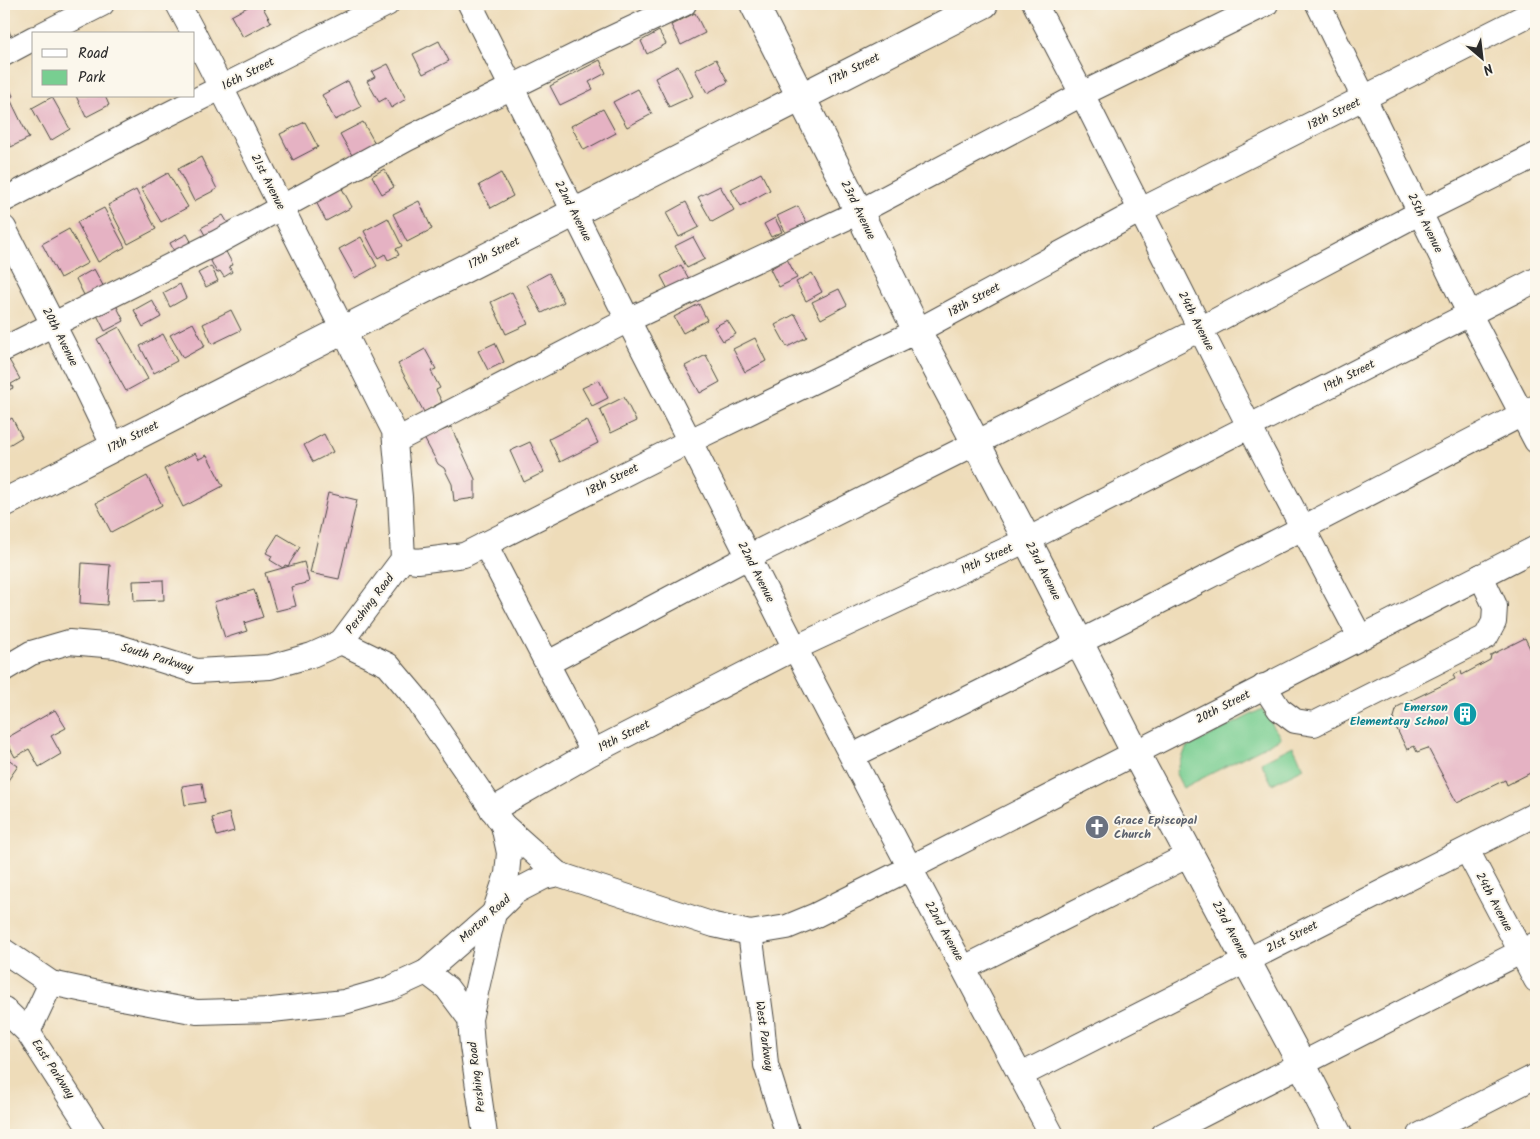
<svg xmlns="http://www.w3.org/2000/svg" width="1540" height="1139" viewBox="0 0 1540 1139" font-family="Kalam,sans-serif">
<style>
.green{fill:#78ce91;stroke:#527c5e}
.building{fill:#e5b2c3}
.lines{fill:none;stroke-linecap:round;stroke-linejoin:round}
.minor-casing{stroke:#484640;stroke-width:26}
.major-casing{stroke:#484640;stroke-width:30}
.minor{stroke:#fff;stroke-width:24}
.major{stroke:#fff;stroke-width:28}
.labels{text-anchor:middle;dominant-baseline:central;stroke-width:4;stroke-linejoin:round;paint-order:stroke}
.street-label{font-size:12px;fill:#2b2b2b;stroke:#fbf7ec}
.culture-label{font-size:12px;font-weight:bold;fill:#0d838f;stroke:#fbf7ec;text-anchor:end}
.worship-label{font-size:12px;font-weight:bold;fill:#5b616d;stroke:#fbf7ec;text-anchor:start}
</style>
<rect width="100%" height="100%" fill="#fbf7ec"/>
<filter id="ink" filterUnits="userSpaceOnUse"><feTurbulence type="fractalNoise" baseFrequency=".02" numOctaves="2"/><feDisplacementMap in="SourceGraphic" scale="10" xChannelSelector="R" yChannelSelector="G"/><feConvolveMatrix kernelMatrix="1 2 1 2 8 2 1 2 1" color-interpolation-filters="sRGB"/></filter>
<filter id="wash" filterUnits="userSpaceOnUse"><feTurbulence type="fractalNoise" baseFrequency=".0096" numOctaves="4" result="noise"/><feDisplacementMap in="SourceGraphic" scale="20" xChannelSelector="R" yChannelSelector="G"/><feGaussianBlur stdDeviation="1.12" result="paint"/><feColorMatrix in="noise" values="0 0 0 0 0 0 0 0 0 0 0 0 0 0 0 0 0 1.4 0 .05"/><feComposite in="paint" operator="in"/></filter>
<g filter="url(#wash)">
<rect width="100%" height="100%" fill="#eedcb9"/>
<g class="green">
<path d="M1262,709l19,29 -98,50 -7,-14 10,-26z"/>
<path d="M1293,746l11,22 -32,16 -11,-22z"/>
</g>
<g id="blocks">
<g class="building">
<path d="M4,4h10l-10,5z"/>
<path d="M253,4h8l10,18 -28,15 -12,-21z"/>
<path d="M695,13l10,20 -24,12 -10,-20z"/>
<path d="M8,29l7,15 -11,6v-19z"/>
<path d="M659,31l7,13 -19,10 -6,-13z"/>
<path d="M439,41l10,20 -26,13 -10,-20z"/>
<path d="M716,59l12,23 -21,11 -12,-23z"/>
<path d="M600,60l6,13 -17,9 4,7 -33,16 -10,-19z"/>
<path d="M388,64l18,35 -15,9 -5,-10 -7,4 -12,-21 8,-4 -3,-5z"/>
<path d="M678,66l15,30 -24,11 -14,-29z"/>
<path d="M4,77l9,19 -9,5z"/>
<path d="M348,81l13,26 -26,13 -13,-25z"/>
<path d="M638,89l14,25 -25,13 -14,-25z"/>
<path d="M76,96h29l4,9 -23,12z"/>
<path d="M52,97l18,32 -20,12 -18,-33z"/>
<path d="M11,101l18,37 -18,9 -7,-14v-28z"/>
<path d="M603,109l13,24 -32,17 -13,-24z"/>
<path d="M305,122l13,25 -25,13 -13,-26z"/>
<path d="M363,122l13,23 -23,12 -13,-23z"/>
<path d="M201,157l16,32 -23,12 -16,-32z"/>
<path d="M384,169l10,18 -12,7 -10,-18z"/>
<path d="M168,173l20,34 -27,15 -20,-34z"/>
<path d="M501,173l12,23 -22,12 -12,-23z"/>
<path d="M761,173l9,17 -29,16 -10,-17z"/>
<path d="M339,183l13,24 -26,14 -13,-25z"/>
<path d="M720,186l14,24 -22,12 -14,-25z"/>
<path d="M136,190l20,39 -28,15 -20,-39z"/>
<path d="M419,201l13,28 -25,13 -14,-28z"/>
<path d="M686,202l13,25 -20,10 -13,-24z"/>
<path d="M798,206l11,21 -21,10 -11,-21z"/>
<path d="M104,208l21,39 -27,15 -21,-40z"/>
<path d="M223,215l9,15 -23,12 -8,-14z"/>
<path d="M388,218l14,28 -6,3 3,6 -11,5 -3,-6 -7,4 -14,-27z"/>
<path d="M775,218l7,14 -11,5 -7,-13z"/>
<path d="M69,229l19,34 -28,15 -18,-34z"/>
<path d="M187,234l7,13 -17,10 -7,-14z"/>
<path d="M361,237l16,29 -22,12 -16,-29z"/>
<path d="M693,237l12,22 -18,9 -12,-22z"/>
<path d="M222,244l11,21 -4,1 3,6 -8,5 -4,-6 -3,2 -10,-20z"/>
<path d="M787,259l10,19 -18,9 -9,-18z"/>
<path d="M681,265l12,21 -21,11 -11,-21z"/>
<path d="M211,266l7,15 -12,6 -8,-14z"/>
<path d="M94,269l12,22 -19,10 -11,-22z"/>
<path d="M549,273l15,29 -22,11 -15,-28z"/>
<path d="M812,273l10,19 -16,9 -10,-19z"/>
<path d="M180,284l6,14 -16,9 -7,-14z"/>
<path d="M839,289l8,16 -26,14 -9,-17z"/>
<path d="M512,292l16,32 -22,10 -15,-32z"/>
<path d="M152,300l9,17 -18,10 -9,-17z"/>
<path d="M115,303l9,18 -19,10 -9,-18z"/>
<path d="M699,304l8,16 -24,13 -9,-16z"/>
<path d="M231,310l10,20 -29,14 -9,-20z"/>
<path d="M795,314l12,23 -20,10 -12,-22z"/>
<path d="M727,320l9,14 -13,7 -9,-14z"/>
<path d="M193,323l12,23 -22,12 -13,-23z"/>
<path d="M119,327l29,52 -22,12 -29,-52z"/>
<path d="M163,334l14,27 -23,12 -14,-27z"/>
<path d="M755,338l11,23 -21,11 -12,-23z"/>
<path d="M495,343l9,19 -16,8 -10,-19z"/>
<path d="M425,349l11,20 -5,2 9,17 -4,2 6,12 -18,10 -26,-48z"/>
<path d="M706,355l14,27 -20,11 -15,-27z"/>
<path d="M8,358l12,21 -9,5 2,4 -9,4v-32z"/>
<path d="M599,380l9,18 -16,8 -10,-18z"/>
<path d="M624,397l12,24 -25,12 -11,-24z"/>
<path d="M12,418l10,19 -18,11v-25z"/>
<path d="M587,420l11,23 -38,19 -11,-23z"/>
<path d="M451,427l24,52v19l-21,3 -2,-17 -8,-16 -6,-4 -14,-26z"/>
<path d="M324,434l9,18 -20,10 -9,-17z"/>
<path d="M530,442l14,30 -20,10 -14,-31z"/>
<path d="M195,453l4,6 8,-4 16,31 -40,21 -19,-38z"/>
<path d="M147,476l15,29 -51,27 -15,-29z"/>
<path d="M328,493l29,7 -18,79 -29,-6z"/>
<path d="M278,534l22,13 -12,19 -3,-1 -2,3 -13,-8 2,-4 -6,-3z"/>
<path d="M304,562l5,20 -18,5 5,19 -20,5 -11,-38z"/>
<path d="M82,563l28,2 -3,40 -27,-2z"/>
<path d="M163,580l1,20 -30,1 -1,-20z"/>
<path d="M254,590l9,27 -19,6 3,8 -22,7 -11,-36z"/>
<path d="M1525,638l11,23v109l-29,15 -2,-5 -48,23 -29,-55 -11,4 -3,-6 -7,4 -14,-29 4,-14 58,-28 -2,-4 8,-4 1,4 28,-15 1,-5z"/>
<path d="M55,710l11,18 -15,8 10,18 -22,13 -10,-18 -14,8 -10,-18z"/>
<path d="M4,756l14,10 -14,20z"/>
<path d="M202,783l3,19 -20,3 -3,-19z"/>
<path d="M229,813l5,18 -17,5 -5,-18z"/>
<path d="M1523,1131l13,3v1h-21z"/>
</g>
</g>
</g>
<g filter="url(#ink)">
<use href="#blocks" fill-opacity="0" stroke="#484640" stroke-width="1"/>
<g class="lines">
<g class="minor-casing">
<g id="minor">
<path d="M178,4l16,30"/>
<path d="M470,4l158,316 167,328 115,220 142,267"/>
<path d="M1035,4l47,90 167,332 111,211"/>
<path d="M1318,4l152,311 66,126"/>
<path d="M43,34l59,-30"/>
<path d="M194,34l200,397 6,66 3,62 -62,83 47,23 27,32 88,128 55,49"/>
<path d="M4,54l30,-16"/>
<path d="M4,200l135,-71 248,-125"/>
<path d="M4,228l80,157 30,62"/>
<path d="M4,349l212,-106 191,-104 196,-97 81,-38"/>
<path d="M395,441l233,-121 231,-108 223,-118 184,-90"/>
<path d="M485,544l108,208"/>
<path d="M403,559l15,2 46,-6 226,-114 227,-110 224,-121 395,-199"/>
<path d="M548,663l200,-106 228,-114 224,-114 219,-116 117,-58"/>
<path d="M4,669l27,-16 38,-11 47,4 80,25 74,-4 42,-12 29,-13"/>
<path d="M1264,686l15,23 16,12 19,3 172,-87 8,-15 1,-16 -14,-30"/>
<path d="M852,756c230,-113 457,-231 684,-349"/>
<path d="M492,810l101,-58 202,-104 232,-108 509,-260"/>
<path d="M1467,850l69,130"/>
<path d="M750,933l12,88 4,44 22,70"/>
<path d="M4,951l47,32 71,15 75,14 75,-2 72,-8 45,-13 37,-17 68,-59 21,-21 29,-15 14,-3 156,51 36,8 37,-6 29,-12 94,-47 626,-320"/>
<path d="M964,968l225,-113"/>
<path d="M426,972l21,16 23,31"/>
<path d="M4,1009l24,23 66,103"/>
<path d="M28,1032l23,-49"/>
<path d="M1021,1075l515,-261"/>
<path d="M485,1135l-13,-89 -2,-27 24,-106 13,-39 2,-21 -6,-28"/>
<path d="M1163,1135l373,-191"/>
<path d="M1420,1135l116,-59"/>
</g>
</g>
<g class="major-casing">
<g id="major">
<path d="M754,4l105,208 58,119 110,209 108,212 166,311 37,72"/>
<path d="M4,503l980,-499"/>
</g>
</g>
<use href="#minor" class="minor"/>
<use href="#major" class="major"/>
</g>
</g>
<defs>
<g id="building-disc" transform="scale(1.25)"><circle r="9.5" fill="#0f9aa8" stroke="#fbf7ec"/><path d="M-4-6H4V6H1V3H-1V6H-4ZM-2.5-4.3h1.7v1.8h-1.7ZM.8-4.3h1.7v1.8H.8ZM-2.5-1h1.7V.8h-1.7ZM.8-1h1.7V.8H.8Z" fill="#fff"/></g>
<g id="church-disc" transform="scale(1.25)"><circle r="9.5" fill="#6b7280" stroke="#fbf7ec"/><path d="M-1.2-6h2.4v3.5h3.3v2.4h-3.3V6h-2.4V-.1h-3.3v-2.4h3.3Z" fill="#fff"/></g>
</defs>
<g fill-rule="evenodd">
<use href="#building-disc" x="1465" y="714"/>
<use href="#church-disc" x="1097" y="827"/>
</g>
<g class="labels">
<g class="street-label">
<text transform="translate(854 69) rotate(-27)">17th Street</text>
<text transform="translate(248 74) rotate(-27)">16th Street</text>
<text transform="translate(1334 114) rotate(-26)">18th Street</text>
<text transform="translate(268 182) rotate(63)">21st Avenue</text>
<text transform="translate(858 210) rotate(64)">23rd Avenue</text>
<text transform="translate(573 211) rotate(63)">22nd Avenue</text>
<text transform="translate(1425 223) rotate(64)">25th Avenue</text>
<text transform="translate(494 253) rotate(-27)">17th Street</text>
<text transform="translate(974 300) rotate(-29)">18th Street</text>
<text transform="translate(1196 321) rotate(63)">24th Avenue</text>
<text transform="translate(60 337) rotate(63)">20th Avenue</text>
<text transform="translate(1349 376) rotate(-27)">19th Street</text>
<text transform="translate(133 437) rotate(-27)">17th Street</text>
<text transform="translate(612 480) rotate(-27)">18th Street</text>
<text transform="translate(987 559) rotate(-25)">19th Street</text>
<text transform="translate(1043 571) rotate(63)">23rd Avenue</text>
<text transform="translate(756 572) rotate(63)">22nd Avenue</text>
<text transform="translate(370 604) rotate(-53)">Pershing Road</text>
<text transform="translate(157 658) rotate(17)">South Parkway</text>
<text transform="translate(1223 707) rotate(-27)">20th Street</text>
<text transform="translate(624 736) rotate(-27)">19th Street</text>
<text transform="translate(1494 902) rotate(62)">24th Avenue</text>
<text transform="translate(485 919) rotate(-42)">Morton Road</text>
<text transform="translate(1230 930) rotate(62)">23rd Avenue</text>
<text transform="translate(944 931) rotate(61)">22nd Avenue</text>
<text transform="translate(1292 937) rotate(-27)">21st Street</text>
<text transform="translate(764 1036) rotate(82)">West Parkway</text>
<text transform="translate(53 1069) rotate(57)">East Parkway</text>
<text transform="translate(477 1077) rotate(-97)">Pershing Road</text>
</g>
<g class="culture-label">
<text x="1448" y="707">Emerson<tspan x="1448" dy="14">Elementary School</tspan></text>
</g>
<g class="worship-label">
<text x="1114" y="820">Grace Episcopal<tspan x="1114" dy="14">Church</tspan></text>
</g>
</g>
<rect width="1540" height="1139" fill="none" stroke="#fbf7ec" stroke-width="20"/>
<rect x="32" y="32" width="162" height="65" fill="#fbf7ec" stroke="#a8a59f"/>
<rect x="42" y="49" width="25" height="8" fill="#ffffff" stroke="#a8a59f"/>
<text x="78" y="58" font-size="15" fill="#2b2b2b">Road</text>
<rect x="42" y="70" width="25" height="15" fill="#78ce91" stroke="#a8a59f"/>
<text x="78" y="82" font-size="15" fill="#2b2b2b">Park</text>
<g transform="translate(1482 58) rotate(152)" stroke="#fbf7ec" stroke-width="4" paint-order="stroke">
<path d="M0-4L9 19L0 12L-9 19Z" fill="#2b2b2b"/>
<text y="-8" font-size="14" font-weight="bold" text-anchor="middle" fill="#2b2b2b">N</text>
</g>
</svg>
